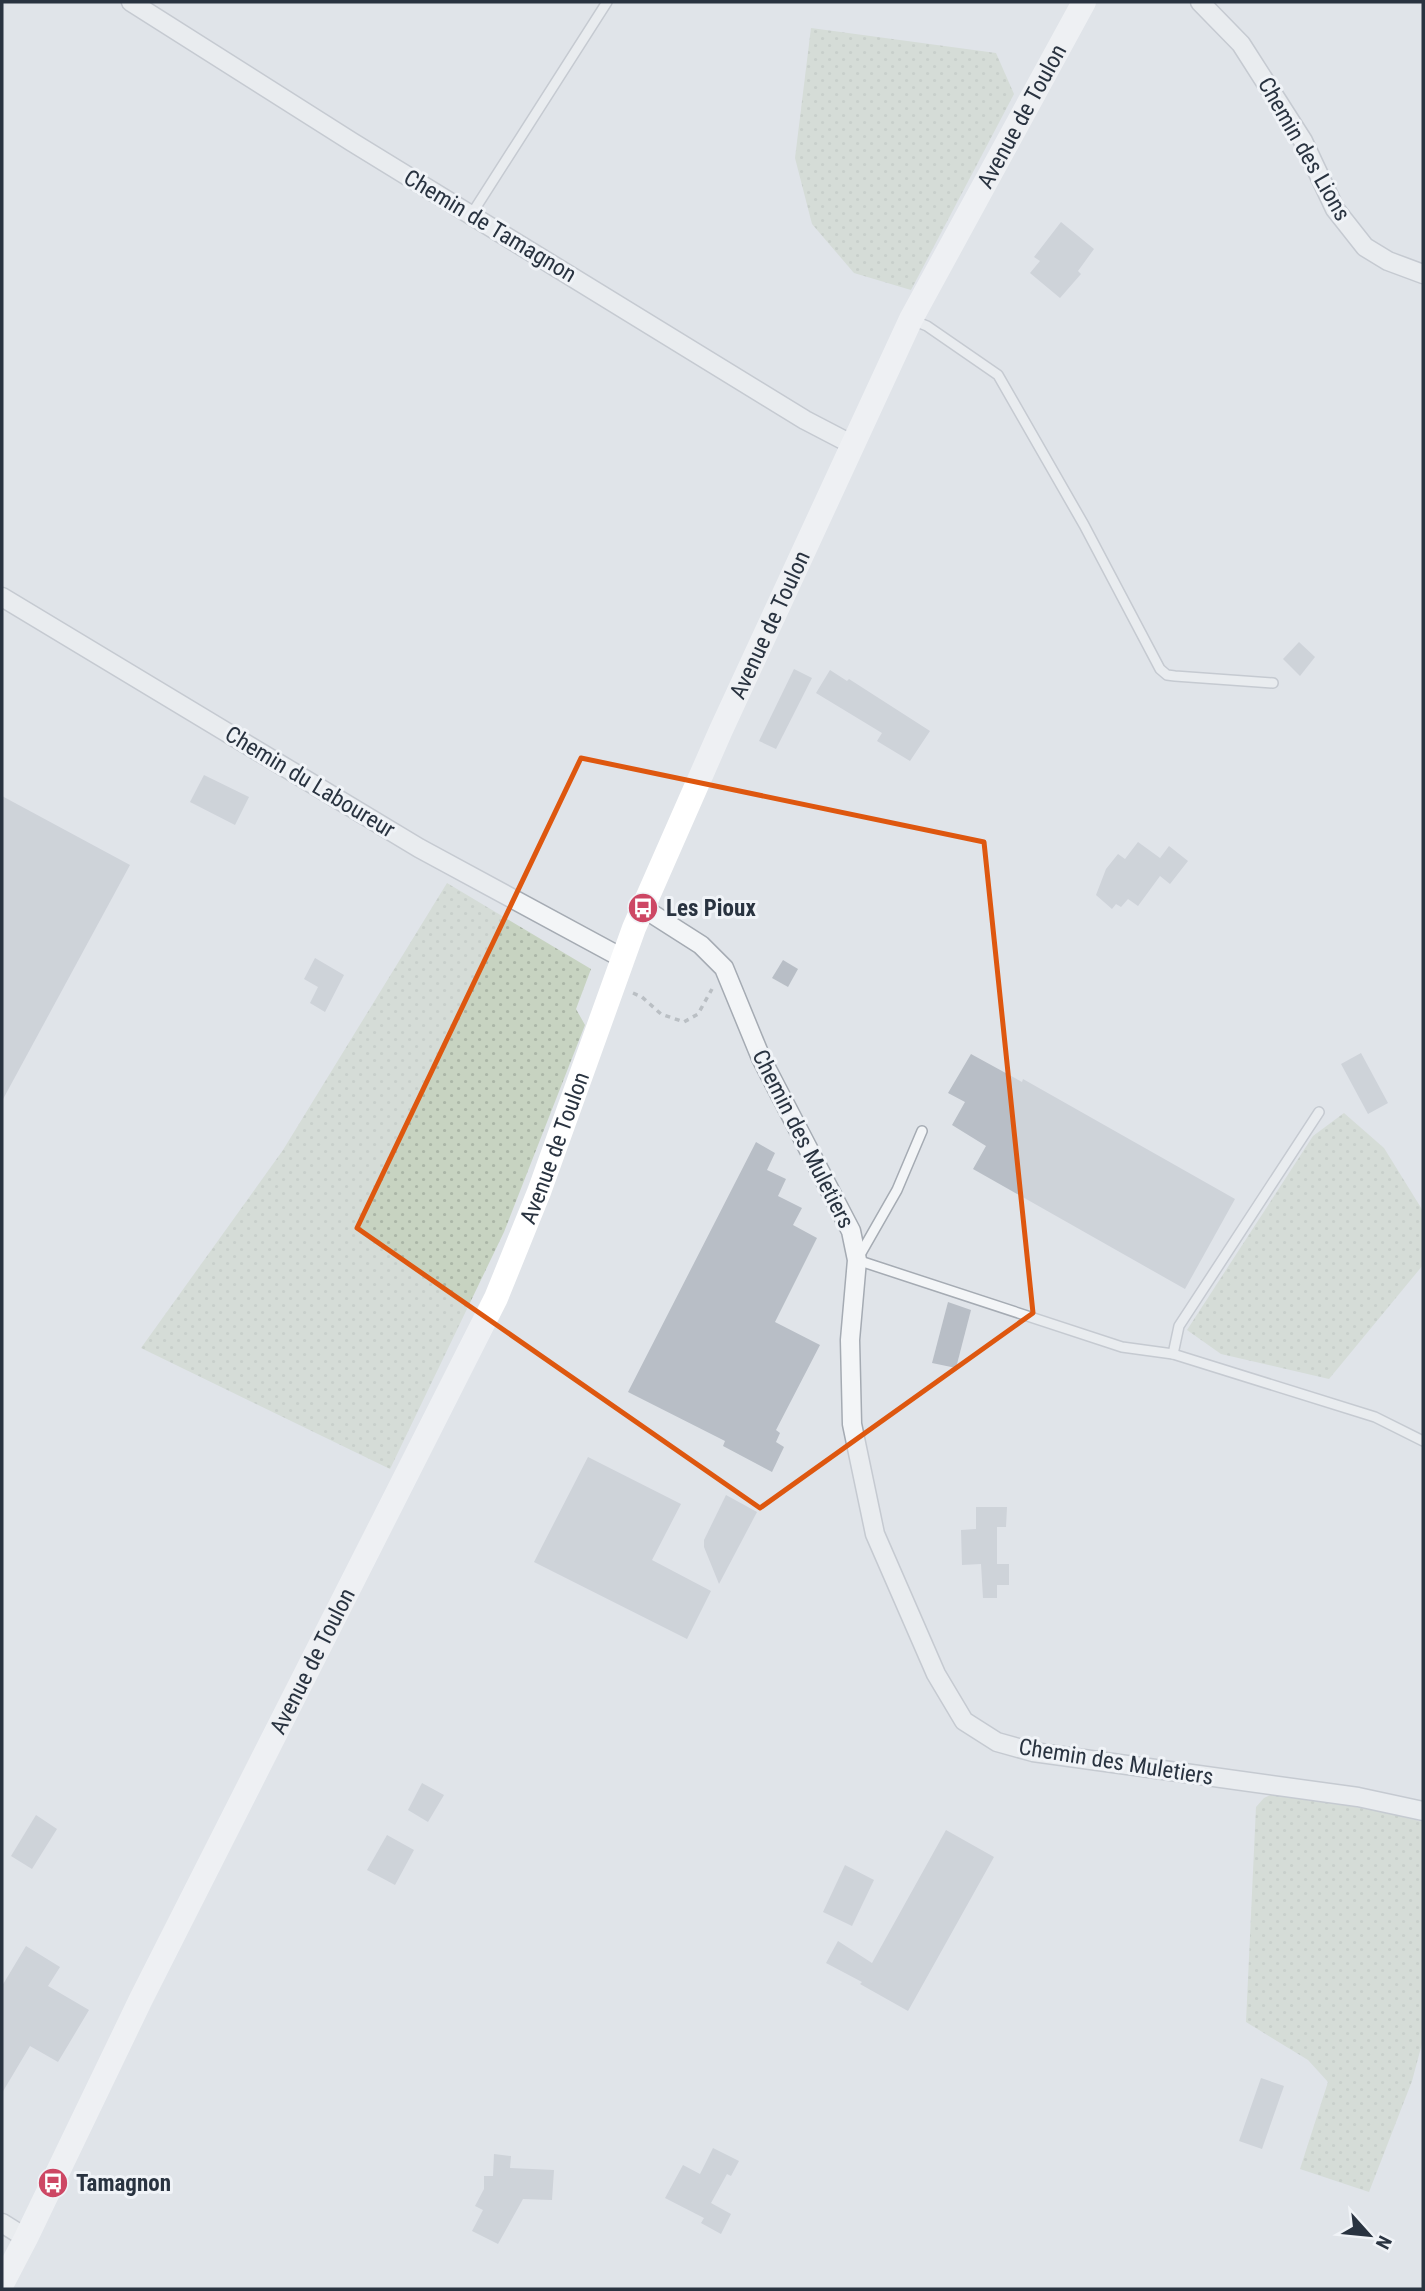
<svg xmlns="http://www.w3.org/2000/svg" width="1425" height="2291" viewBox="0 0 1425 2291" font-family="'Roboto Condensed',sans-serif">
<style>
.grass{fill:url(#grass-dots)}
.building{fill:#b8bec6}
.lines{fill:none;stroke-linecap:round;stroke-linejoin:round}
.service-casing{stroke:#a5abb3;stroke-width:12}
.minor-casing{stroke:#a5abb3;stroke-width:21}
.path{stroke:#babfc4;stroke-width:3.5;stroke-dasharray:5 5;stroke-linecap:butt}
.service{stroke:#f3f5f7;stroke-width:9}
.minor{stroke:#f3f5f7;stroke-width:18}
.secondary{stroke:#fff;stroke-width:24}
.marked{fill:none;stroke:#de570f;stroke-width:5;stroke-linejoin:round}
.labels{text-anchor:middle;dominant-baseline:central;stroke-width:6;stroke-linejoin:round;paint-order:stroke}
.street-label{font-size:23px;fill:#293340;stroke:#f0f3f7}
.poi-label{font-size:23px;font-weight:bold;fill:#293340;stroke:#f0f3f7;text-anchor:start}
</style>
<defs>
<pattern id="grass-dots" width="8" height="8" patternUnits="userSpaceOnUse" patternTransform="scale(1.75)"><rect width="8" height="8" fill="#c7d3c1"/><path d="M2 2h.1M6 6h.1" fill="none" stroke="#abb6a7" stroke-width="1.8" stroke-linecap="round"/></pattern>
</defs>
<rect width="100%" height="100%" fill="#e0e4e9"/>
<g class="grass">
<path d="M811,28l185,25 18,41 -103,196 -57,-17 -42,-49 -17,-66z"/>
<path d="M447,883l144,86 -15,40 9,16 -81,207 -114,237 -249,-121 142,-198z"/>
<path d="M1344,1113l40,35 39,63v54l-94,114 -108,-25 -34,-24 126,-194z"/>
<path d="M1275,1793l109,19 39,10v218l-11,41 -43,111 -69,-23 28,-87 -20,-22 -62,-38 10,-215 8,-9z"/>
</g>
<g class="building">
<path d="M1061,222l33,27 -16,22 3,3 -21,24 -30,-25 10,-12 -6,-4z"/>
<path d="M1299,642l16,15 -15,19 -17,-17z"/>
<path d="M794,669l18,9 -36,71 -17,-8z"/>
<path d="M830,670l17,11 2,-2 81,52 -20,30 -33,-20 5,-8 -66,-40z"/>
<path d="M204,775l45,22 -14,28 -45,-23z"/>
<path d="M2,796l128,69 -128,236z"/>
<path d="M1138,842l22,16 9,-12 19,15 -18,23 -10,-8 -22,30 -10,-7 -7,8 -5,-3 -4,5 -16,-14 10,-26 12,-15 7,5z"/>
<path d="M315,958l29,17 -19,37 -15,-9 8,-16 -14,-8z"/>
<path d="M783,960l15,9 -10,18 -16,-9z"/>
<path d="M1361,1053l27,50 -20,11 -27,-50z"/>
<path d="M971,1054l51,28 1,-3 212,120 -50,90 -212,-120 13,-23 -34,-21 13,-23 -17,-9z"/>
<path d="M756,1142l19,11 -8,17 19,9 -8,17 24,12 -9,17 24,13 -42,84 45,23 -44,85 4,3 -4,9 8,5 -12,25 -49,-26 2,-5 -97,-49z"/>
<path d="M948,1302l23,8 -15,58 -24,-5z"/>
<path d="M588,1457l93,47 -29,56 59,31 -24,48 -153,-77z"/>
<path d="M726,1495l31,17 -38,72 -15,-37v-7z"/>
<path d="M976,1507h31l-1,20h-9v37h12v21h-12v13h-14l-2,-34 -19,1 -1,-35 15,-1z"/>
<path d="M422,1783l22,12 -16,27 -20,-12z"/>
<path d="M36,1815l21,14 -25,40 -21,-13z"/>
<path d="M946,1830l48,27 -86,154 -48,-27 2,-2 -36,-19 12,-22 34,22z"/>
<path d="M387,1835l27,15 -19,35 -28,-15z"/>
<path d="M845,1865l29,15 -22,46 -29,-14z"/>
<path d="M26,1946l34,21 -12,19 41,24 -31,52 -28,-16 -28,47v-107z"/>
<path d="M1261,2078l23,8 -22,63 -23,-8z"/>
<path d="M713,2148l26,13 -8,15 -4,-2 -16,29 20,11 -10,20 -20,-11 3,-5 -39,-20 18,-33 17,9z"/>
<path d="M494,2154l17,2 -1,12 44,2 -2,30 -29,-1 -25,45 -26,-13 11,-21 -8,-4 9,-17v-13h9z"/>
</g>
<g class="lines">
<g class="service-casing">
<g id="service">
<path d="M471,215l136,-213"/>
<path d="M912,320l15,6 71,49 86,150 76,144 7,6 8,1 98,7"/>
<path d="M922,1131l-25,59 -40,70 265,87 51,7 202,63 48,24"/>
<path d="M1173,1354l6,-28 140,-214"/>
</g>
</g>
<g class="minor-casing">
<g id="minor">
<path d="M131,2l221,140 453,278 48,25"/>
<path d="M1200,2l41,42 62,97 32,68 30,38 23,14 35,13"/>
<path d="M2,597l417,251 205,111"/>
<path d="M643,908l58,37 23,23 37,90 90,173 6,29 -7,80 2,84 23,110 61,140 28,47 33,21 36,10 325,45 65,14"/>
<path d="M2,2223l24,15"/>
</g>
</g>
<path class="path" d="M633,993l9,4 19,17 23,8 14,-8 14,-25"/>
<use href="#service" class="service"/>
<use href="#minor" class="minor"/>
<path class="secondary" id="s1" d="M2,2284l24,-46 115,-239 355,-701 43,-106 95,-264 87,-198 190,-411 173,-317"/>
</g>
<path d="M0 0H1425V2291H0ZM581,758l403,84 49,471 -273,195 -403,-280z" fill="#e0e4e9" fill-opacity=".55" fill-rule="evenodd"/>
<path class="marked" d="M581,758l403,84 49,471 -273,195 -403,-280z"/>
<defs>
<g id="bus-disc" transform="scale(1.575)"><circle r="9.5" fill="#cd4764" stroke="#f0f3f7"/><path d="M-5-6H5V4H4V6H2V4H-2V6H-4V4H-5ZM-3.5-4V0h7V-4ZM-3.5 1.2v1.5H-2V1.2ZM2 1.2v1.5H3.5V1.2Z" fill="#fff"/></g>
</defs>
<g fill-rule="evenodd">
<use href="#bus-disc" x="643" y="908"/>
<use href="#bus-disc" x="53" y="2183"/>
</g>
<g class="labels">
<g class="street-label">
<text stroke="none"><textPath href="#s1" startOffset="2398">Avenue de Toulon</textPath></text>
<text transform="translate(1304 149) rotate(60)">Chemin des Lions</text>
<text transform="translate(490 226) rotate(31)">Chemin de Tamagnon</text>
<text stroke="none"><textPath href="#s1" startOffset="1830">Avenue de Toulon</textPath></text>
<text transform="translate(310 782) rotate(31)">Chemin du Laboureur</text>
<text transform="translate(803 1139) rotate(63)">Chemin des Muletiers</text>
<text stroke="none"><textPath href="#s1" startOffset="1264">Avenue de Toulon</textPath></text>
<text stroke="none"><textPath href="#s1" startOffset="696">Avenue de Toulon</textPath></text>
<text transform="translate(1116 1762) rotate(9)">Chemin des Muletiers</text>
</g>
<g class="poi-label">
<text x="666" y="908">Les Pioux</text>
<text x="76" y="2183">Tamagnon</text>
</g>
</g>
<rect width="1425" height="2291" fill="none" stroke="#293340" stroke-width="7"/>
<g transform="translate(1369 2235) rotate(117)" stroke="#f0f3f7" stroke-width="5" paint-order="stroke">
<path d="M0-5L12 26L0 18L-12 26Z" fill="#293340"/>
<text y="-10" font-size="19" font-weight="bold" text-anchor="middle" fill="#293340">N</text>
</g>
</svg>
